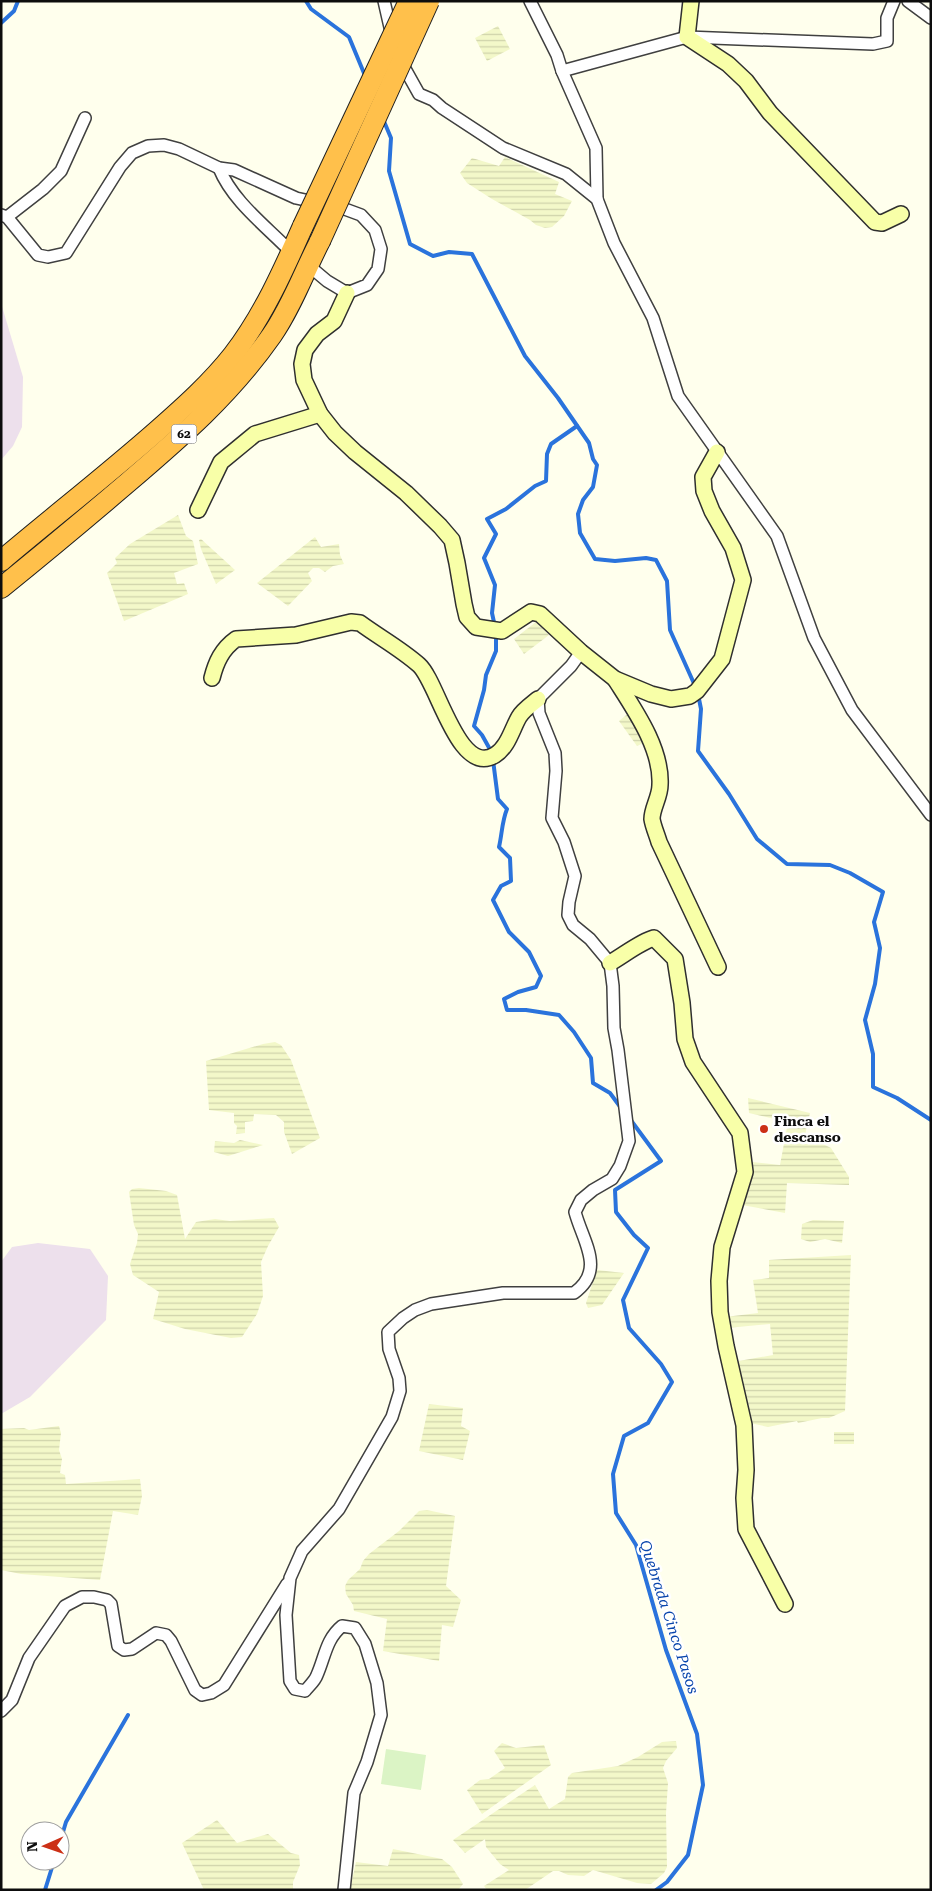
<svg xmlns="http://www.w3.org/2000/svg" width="932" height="1891" viewBox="0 0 932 1891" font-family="'Roboto Serif',serif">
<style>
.industrial{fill:#ede0ec}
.farmland{fill:url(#farmland-rules)}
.pitch{fill:#dbf4c5}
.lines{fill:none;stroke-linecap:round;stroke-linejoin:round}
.stream{stroke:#2a73dc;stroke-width:4}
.street-casing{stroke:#404040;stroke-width:14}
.secondary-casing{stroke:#2f2f2f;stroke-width:18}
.highway-casing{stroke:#1e1e1e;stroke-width:22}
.street{stroke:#fff;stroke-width:11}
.secondary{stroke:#f8ffa8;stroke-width:15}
.highway{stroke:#ffc04b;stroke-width:20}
.highway-bridge-casing{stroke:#1e1e1e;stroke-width:22;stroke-linecap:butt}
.highway-bridge{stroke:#ffc04b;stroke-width:20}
.poi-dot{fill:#cc3016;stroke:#fff;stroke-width:2}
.labels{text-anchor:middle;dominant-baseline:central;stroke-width:5;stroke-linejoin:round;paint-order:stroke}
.shield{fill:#fff;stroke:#565656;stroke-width:1}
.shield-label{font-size:12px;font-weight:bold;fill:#0d0d0d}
.poi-label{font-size:14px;font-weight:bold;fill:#0d0d0d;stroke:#fff;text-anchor:start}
.water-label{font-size:15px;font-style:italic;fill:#0945ac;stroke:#fff}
</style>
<defs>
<pattern id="farmland-rules" width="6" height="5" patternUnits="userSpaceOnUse" patternTransform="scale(1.25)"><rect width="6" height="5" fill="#f3f8c9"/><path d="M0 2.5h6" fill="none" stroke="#cfd3ab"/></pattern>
</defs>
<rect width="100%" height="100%" fill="#ffffed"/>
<g class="industrial">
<path d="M1,303l22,74 -1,50 -9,19 -12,14z"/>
<path d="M38,1243l52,6 18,27 -2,44 -76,77 -29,17v-152l11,-15z"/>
</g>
<g class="farmland">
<path d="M498,26l12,23 -23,12 -12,-23z"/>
<path d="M505,157l54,25 -4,12 17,7 -8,15 -12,11 -7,1 -9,-3 -6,-5 -38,-21 -25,-16 -7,-10 12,-15 27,8z"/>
<path d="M178,515l8,21 7,5 5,23 -24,9 3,11 7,-1 4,11 -64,27 -17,-48 10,-10 -2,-5 15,-14z"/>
<path d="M315,537l6,10 18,-3 1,11 4,9 -11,2 -8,6 -6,-4h-6l-5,5 4,8 -24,25 -31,-23z"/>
<path d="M201,539l34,31 -19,14 -15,-35 -2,-9z"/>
<path d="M536,622l13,13 -25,19 -10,-15z"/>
<path d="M630,712l16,30 -9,4 -18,-25z"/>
<path d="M275,1042l6,3 10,15 29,78 -28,16 -8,-22v-10l-8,-7 -22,-1 -1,7 -8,1v11l-9,1 1,-8 -3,-3v-10l-25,-3 -3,-49 57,-17z"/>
<path d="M748,1098l62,15 -5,22 26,13 18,29v8l-62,-2 -2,30 -43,-8 1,-13 9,-30 28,3 8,-43 -39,-9z"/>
<path d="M240,1140l23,5 -35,11 -14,-4 1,-11 19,2z"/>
<path d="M139,1188l27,3 11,4 8,44 11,-17 19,-3 15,2 44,-3 5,9 -11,19 -7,16 2,34 -6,18 -15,23 -11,1 -46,-9 -32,-10 6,-27 -26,-17 -3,-11 7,-21 1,-9 -4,-9 -5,-33 3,-3z"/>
<path d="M813,1220l31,1 -2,22 -17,-4 -15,3 -9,-3 1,-15z"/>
<path d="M851,1255l-6,156 -16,7h-7l-24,5 -1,-2 -29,6 -18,-4 -17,-61 40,-7 -3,-31 -43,4 -2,-11 33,-4 -5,-33 16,-2v-18z"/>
<path d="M597,1270l27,3 -22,32 -14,3 -2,-5z"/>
<path d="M429,1404l34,4 -2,18 9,5 -7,29 -44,-9z"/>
<path d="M59,1426l2,7 -2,17 3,9 -2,14 5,2 1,9 74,-5 2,17 -4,19 -25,-4 -13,69 -79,-6 -20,-4v-141l23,-1 5,2z"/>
<rect x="834" y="1432" width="20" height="12"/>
<path d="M427,1510l28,6 -9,70 15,14 -8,27 -11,-2 -3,36 -56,-10 4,-32 -33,-8 -1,-6 -7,-11 -1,-8 3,-6 12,-11 3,-8 6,-7 30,-23 20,-20z"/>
<path d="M676,1741l1,7 -11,13 -3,7 5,15 -2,30 1,54 -3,6 -13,11 -14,-1 -44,-13 -9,6 -16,-1 -9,-4h-6l-28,19h-38l-3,-4 25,-16 -9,-6 -14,-17 -1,-8 -20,14 -12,-13 82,-55 14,24 16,-10 3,-22 4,-4 46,-7 20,-9 24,-15z"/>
<path d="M502,1743l14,5 28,-3 7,20 -69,49 -15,-24 13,-10 9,-1 16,-11 -11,-17z"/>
<path d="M217,1820l20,23 31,-9 23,19 8,2 1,10 -7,17v8h-89l-22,-47z"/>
<path d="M393,1849l49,10 10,8 11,17 -5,6h-108l6,-28 32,4z"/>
</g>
<path class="pitch" d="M386,1749l40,6 -5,35 -40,-6z"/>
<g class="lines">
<g class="stream">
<path d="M306,1l5,8 38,28 17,41"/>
<path d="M1,23l13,-12 4,-10"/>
<path d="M383,119l8,19 -2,33 21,73 23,12 16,-4 23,2 53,102 33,42 31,45 4,16 4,6 -4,22 -10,13 -5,14 2,19 15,26 20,2 31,-3 10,2 11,21 3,49 26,58"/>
<path d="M495,627l-3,-14 3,-28 -11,-27 12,-24 -9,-15 19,-10 29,-23 11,-5 1,-27 4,-10 26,-18"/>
<path d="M698,694l3,15 -3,42 31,43 28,45 30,25 43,1 20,8 33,19 -9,30 6,26 -5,36 -10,36 8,34v33l24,11 34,22"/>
<path d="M492,753l-10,-18 -8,-9 10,-36 2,-15 10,-24v-17"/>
<path d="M493,760l5,39 9,10c-5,12 -5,25 -8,38l11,11 1,23 -10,5 -8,14 16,32 20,20 12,24 -5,11 -18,5 -14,7 3,11h19l33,5 15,17 17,26 2,25 17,10 11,15"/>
<path d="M630,1119l31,42 -46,29 1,22 18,23 14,13 -25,52 6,28 32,36 11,18 -24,41 -24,13 -11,38 3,39 20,32 30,105 31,84 6,51 -15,70 -21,27 -11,8"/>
<path d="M60,1842l6,-20 62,-107"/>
<path d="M45,1890l9,-29"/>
</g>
<g class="street-casing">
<g id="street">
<path d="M384,1l8,35"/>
<path d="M530,1l27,54 5,16 34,77 1,51"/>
<path d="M908,1l23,17"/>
<path d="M400,60l19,34 14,6 9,8 61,40 63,26 31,25 17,44 39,75 25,78 99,140 37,102 38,72 79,105"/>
<path d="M562,71l125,-34 186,7 14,-3v-23l7,-17"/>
<path d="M219,168c14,34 47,58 72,84"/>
<path d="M1,215l6,2 31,38 10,2 18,-4 54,-86 12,-14 16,-7 16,-1 15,4 40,19 15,2 62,28 46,10 19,7 14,15 6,19 -3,20 -11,16 -20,8 -20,-12 -19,-16"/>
<path d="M7,217l36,-28 18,-18 24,-53"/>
<path d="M1,1711l11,-11 17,-42 36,-52 17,-9h12l13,3 4,4 7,42 6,4 8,-1 24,-16 10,2 5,6 24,49 7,5 9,-2 13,-8 63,-101"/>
<path d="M344,1890l10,-97 13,-31 14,-47 -4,-32 -12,-39 -10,-16 -13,-2c-16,13 -17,31 -25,49 -2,6 -8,11 -12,16l-10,-2 -5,-8 -4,-66 4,-37 12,-27 37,-42 53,-92 8,-26 -1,-13 -10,-29 -1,-17 15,-14 12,-8 16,-6 72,-11h71c32,-23 9,-51 1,-81l6,-12 12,-10 19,-11 8,-13 9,-25 -11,-91 -4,-22 -1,-42 -3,-23 -20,-24 -17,-14 -5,-10 1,-13 6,-26 -11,-34 -12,-24 4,-47 -1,-18 -16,-40 -1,-14 33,-33 10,-14"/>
</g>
</g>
<g class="secondary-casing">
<g id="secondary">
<path d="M691,1l-4,36 41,27 18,17 24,32 105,109 7,1 19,-9"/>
<path d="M347,293l-13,28 -17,13 -12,16 -3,14 2,16 16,34 15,19 20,19 51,41 34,33 12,14 5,23 7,41 3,13 9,10 26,4 29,-19 9,2 41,38 34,27 36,15 20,5 19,-3 7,-5 25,-32 21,-79 -10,-32 -21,-37 -8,-20 -1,-14 14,-25"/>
<path d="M198,510l23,-48 34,-28 65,-20"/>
<path d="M212,678c4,-16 10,-29 24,-39l60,-4 55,-13 9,1c19,14 41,26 59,42 19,17 39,112 76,90 13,-8 17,-26 24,-38 4,-7 13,-13 19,-18"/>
<path d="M615,679c19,30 47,69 45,106 0,12 -8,23 -8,34 1,7 5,16 7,23l59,125"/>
<path d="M610,963c14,-8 30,-21 44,-25l21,21 7,44 3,36 8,23 47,71 5,39 -23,75 -3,34 1,31 6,34 18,79 2,45 -2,28 2,31 39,75"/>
</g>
</g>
<g class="highway-casing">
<g id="highway">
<path d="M1,561c52,-44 106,-86 157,-131 26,-23 53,-47 75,-75 30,-39 50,-84 70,-129"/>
<path d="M1,588c42,-34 84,-69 125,-104 55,-47 104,-89 146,-149 20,-29 32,-63 48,-94"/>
</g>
</g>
<use href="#street" class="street"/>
<use href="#secondary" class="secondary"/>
<use href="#highway" class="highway"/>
<g class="highway-bridge-casing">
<g id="highway-bridge">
<path d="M303,226l106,-225"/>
<path d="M320,241l109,-240"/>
</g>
</g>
<use href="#highway-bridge" class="highway-bridge"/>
</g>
<circle class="poi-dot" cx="764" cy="1129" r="5"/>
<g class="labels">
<rect class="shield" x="171.5" y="424.5" width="25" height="19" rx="4"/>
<g class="shield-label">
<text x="184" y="434">62</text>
</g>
<g class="poi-label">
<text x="774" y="1121">Finca el<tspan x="774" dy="16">descanso</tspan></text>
</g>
<g class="water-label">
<text transform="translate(669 1617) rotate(72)">Quebrada Cinco Pasos</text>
</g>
</g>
<rect width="932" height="1891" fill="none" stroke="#0d0d0d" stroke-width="5"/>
<g transform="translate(45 1846) rotate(268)"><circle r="24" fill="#ffffff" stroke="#9e9e9e"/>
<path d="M0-4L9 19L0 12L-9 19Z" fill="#cc3016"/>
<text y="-8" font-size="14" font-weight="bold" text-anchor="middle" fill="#0d0d0d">N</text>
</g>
</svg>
